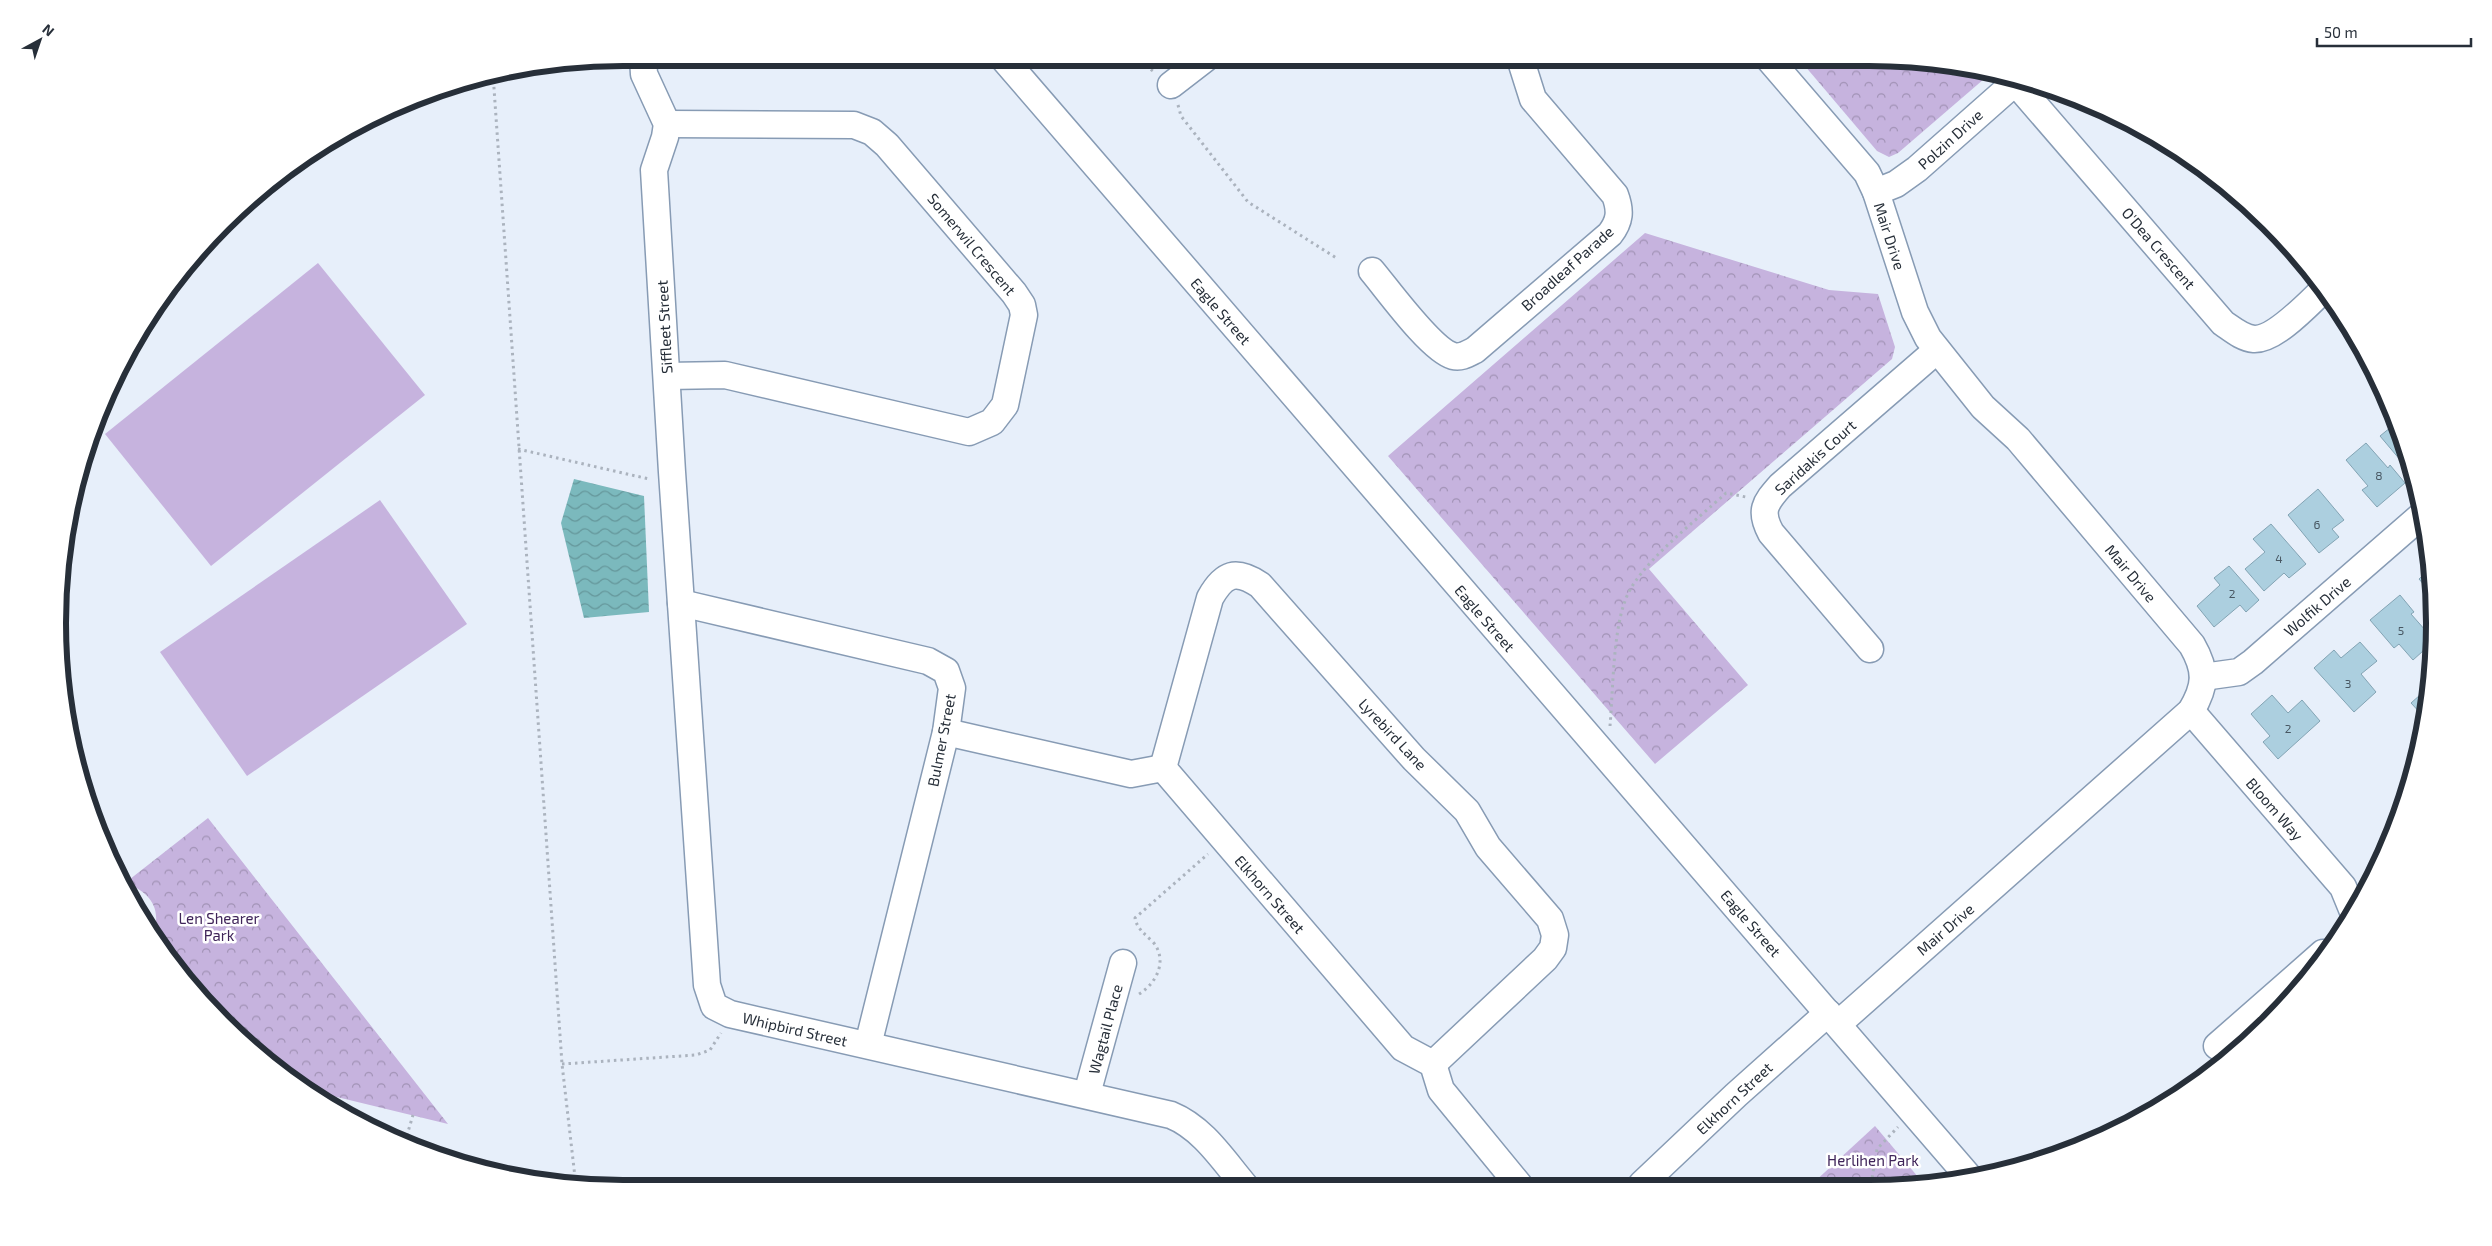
<svg xmlns="http://www.w3.org/2000/svg" width="2492" height="1246" viewBox="0 0 2492 1246" font-family="'Exo 2',sans-serif">
<style>
.forest{fill:url(#forest-crowns)}
.garden{fill:#c6b3de}
.water{fill:url(#water-waves)}
.building{fill:#accfdf;stroke:#83a4b4}
.lines{fill:none;stroke-linecap:round;stroke-linejoin:round}
.minor-casing{stroke:#879bb4;stroke-width:29}
.path{stroke:#abb3be;stroke-width:3;stroke-dasharray:2.5 4;stroke-linecap:butt}
.minor{stroke:#fff;stroke-width:26}
.labels{text-anchor:middle;dominant-baseline:central;stroke-width:5;stroke-linejoin:round;paint-order:stroke}
.number-label{font-size:12px;fill:#485762}
.street-label{font-size:15px;fill:#272f39;stroke:#fff}
.park-label{font-size:15px;fill:#3f2459;stroke:#fff}
.rim{fill:none;stroke:#272f39;stroke-width:6}
</style>
<defs>
<pattern id="forest-crowns" width="20" height="18" patternUnits="userSpaceOnUse" patternTransform="scale(1.25)"><rect width="20" height="18" fill="#c6b3de"/><path d="M2 6a3 3 0 1 1 6 0M12 15a3 3 0 1 1 6 0" fill="none" stroke="#a192b5"/></pattern>
<pattern id="water-waves" width="16" height="10" patternUnits="userSpaceOnUse" patternTransform="scale(1.25)"><rect width="16" height="10" fill="#7bb9bd"/><path d="M0 5q4-4 8 0t8 0" fill="none" stroke="#65979b"/></pattern>
</defs>
<rect width="100%" height="100%" fill="#e7effa"/>
<g class="forest">
<path d="M1799,59h107l85,14 -93,80 -9,4 -12,-6z"/>
<path d="M1645,233l184,57 49,4 17,53 -3,12 -243,210 99,116 -93,79 -267,-308z"/>
<path d="M208,818l240,306 -144,-35 -81,-66 -70,-86c0,-5 3,-10 3,-15 2,-21 -13,-33 -31,-39z"/>
<path d="M1875,1126l49,58h-112z"/>
</g>
<g class="garden">
<path d="M318,263l107,132 -214,171 -106,-132z"/>
<path d="M380,500l87,124 -220,152 -87,-124z"/>
</g>
<path class="water" d="M574,479l70,17 5,116 -65,6 -23,-95z"/>
<g class="building">
<path d="M2396,423l8,18 8,33 -32,-38z"/>
<path d="M2366,443l22,25 2,-3 15,18 -28,24 -15,-17 6,-4 -22,-26z"/>
<path d="M2318,489l26,31 -12,9 7,8 -20,16 -31,-38z"/>
<path d="M2271,524l35,40 -17,14 -5,-5 -20,18 -19,-22 20,-17 -12,-13z"/>
<path d="M2229,566l30,34 -13,12 -6,-7 -26,22 -17,-21 23,-21 -6,-7z"/>
<path d="M2430,569l1,24 -12,-14z"/>
<path d="M2400,595l14,17 -3,2 22,25v3l-20,18 -14,-16 -5,4 -24,-28z"/>
<path d="M2360,642l17,19 -16,13 15,18 -22,20 -40,-44 20,-18 7,8z"/>
<path d="M2429,687l-5,30 -13,-14z"/>
<path d="M2272,695l16,18 14,-13 18,21 -42,38 -15,-17 7,-6 -19,-22z"/>
<path d="M2423,724l-3,19 -8,-9z"/>
</g>
<g class="lines">
<g class="minor-casing">
<g id="minor">
<path d="M643,58l1,16 23,50 -2,13 -11,33 18,302 35,513 7,21 16,8 441,101c32,13 52,45 74,71"/>
<path d="M1003,58l966,1119"/>
<path d="M1769,59l98,114 9,19 39,120 13,26 55,69 35,32 174,206c15,26 14,41 -1,66l-353,313"/>
<path d="M2015,82l208,241c9,6 19,15 31,16 21,1 54,-35 69,-49"/>
<path d="M1171,85l35,-27"/>
<path d="M1876,192l20,-8 21,-15 103,-91"/>
<path d="M1372,271c16,19 59,79 81,85 8,2 14,-2 22,-6l135,-116c10,-13 11,-23 5,-39l-82,-96 -13,-41"/>
<path d="M667,376l58,-1 244,57 23,-10 13,-17 19,-90 -2,-10 -8,-12 -127,-148 -15,-13 -18,-7 -187,-1"/>
<path d="M681,603l247,58 18,10 6,17 -6,44 -78,313"/>
<path d="M1870,649l-99,-116c-12,-22 -6,-30 9,-47l157,-136"/>
<path d="M2203,677l36,-5 14,-10 169,-147"/>
<path d="M2191,711l152,176 9,22"/>
<path d="M946,732l185,42 32,-6 240,280 30,16 8,26 78,95"/>
<path d="M1163,768l47,-170c14,-25 26,-29 50,-13l154,174 53,52 21,36 62,72 5,16 -2,13 -8,11 -112,105"/>
<path d="M2217,1046l106,-93"/>
<path d="M1087,1094l36,-131"/>
<path d="M1642,1184l94,-89 92,-82"/>
</g>
</g>
<g class="path">
<path d="M1135,58l18,13"/>
<path d="M493,74l69,990 14,122"/>
<path d="M1178,105l3,11 67,86 90,57"/>
<path d="M518,449l131,30"/>
<path d="M1610,726c3,-35 3,-93 15,-125 12,-36 72,-81 101,-108l20,4"/>
<path d="M1139,994c18,-11 29,-34 14,-52 -8,-8 -16,-13 -18,-24l73,-64"/>
<path d="M562,1064l134,-9 14,-5 11,-17"/>
<path d="M405,1142l8,-27"/>
<path d="M1871,1184l6,-35 21,-22"/>
</g>
<use href="#minor" class="minor"/>
</g>
<g class="labels">
<g class="number-label">
<text x="2379" y="475">8</text>
<text x="2317" y="524">6</text>
<text x="2279" y="558">4</text>
<text x="2232" y="593">2</text>
<text x="2401" y="630">5</text>
<text x="2348" y="683">3</text>
<text x="2288" y="728">2</text>
</g>
<g class="street-label">
<text transform="translate(1950 139) rotate(-42)">Polzin Drive</text>
<text transform="translate(1890 236) rotate(72)">Mair Drive</text>
<text transform="translate(972 244) rotate(50)">Somerwil Crescent</text>
<text transform="translate(2159 248) rotate(49)">O'Dea Crescent</text>
<text transform="translate(1567 268) rotate(-42)">Broadleaf Parade</text>
<text transform="translate(1221 311) rotate(49)">Eagle Street</text>
<text transform="translate(664 327) rotate(-93)">Siffleet Street</text>
<text transform="translate(1815 457) rotate(-42)">Saridakis Court</text>
<text transform="translate(2131 573) rotate(50)">Mair Drive</text>
<text transform="translate(2317 606) rotate(-41)">Wolfik Drive</text>
<text transform="translate(1485 618) rotate(49)">Eagle Street</text>
<text transform="translate(1393 734) rotate(47)">Lyrebird Lane</text>
<text transform="translate(941 740) rotate(-79)">Bulmer Street</text>
<text transform="translate(2275 809) rotate(49)">Bloom Way</text>
<text transform="translate(1270 894) rotate(49)">Elkhorn Street</text>
<text transform="translate(1751 923) rotate(49)">Eagle Street</text>
<text transform="translate(1945 929) rotate(-41)">Mair Drive</text>
<text transform="translate(795 1029) rotate(13)">Whipbird Street</text>
<text transform="translate(1105 1029) rotate(-75)">Wagtail Place</text>
<text transform="translate(1734 1098) rotate(-43)">Elkhorn Street</text>
</g>
<g class="park-label">
<text x="219" y="918">Len Shearer<tspan x="219" dy="17">Park</tspan></text>
<text x="1873" y="1160">Herlihen Park</text>
</g>
</g>
<path d="M0 0H2492V1246H0ZM623 66H1869A557 557 0 0 1 2426 623V623A557 557 0 0 1 1869 1180H623A557 557 0 0 1 66 623V623A557 557 0 0 1 623 66Z" fill="#fff" fill-rule="evenodd"/>
<path class="rim" d="M623 66H1869A557 557 0 0 1 2426 623V623A557 557 0 0 1 1869 1180H623A557 557 0 0 1 66 623V623A557 557 0 0 1 623 66Z"/>
<g transform="translate(40 40) rotate(40)" stroke="#ffffff" stroke-width="4" paint-order="stroke">
<path d="M0-4L9 19L0 12L-9 19Z" fill="#272f39"/>
<text y="-8" font-size="14" font-weight="bold" text-anchor="middle" fill="#272f39">N</text>
</g>
<path d="M2317 38v8h154v-8" fill="none" stroke="#272f39" stroke-width="2.5"/>
<text x="2324" y="38" font-size="15" fill="#272f39" stroke="#ffffff" stroke-width="4" paint-order="stroke">50 m</text>
</svg>
